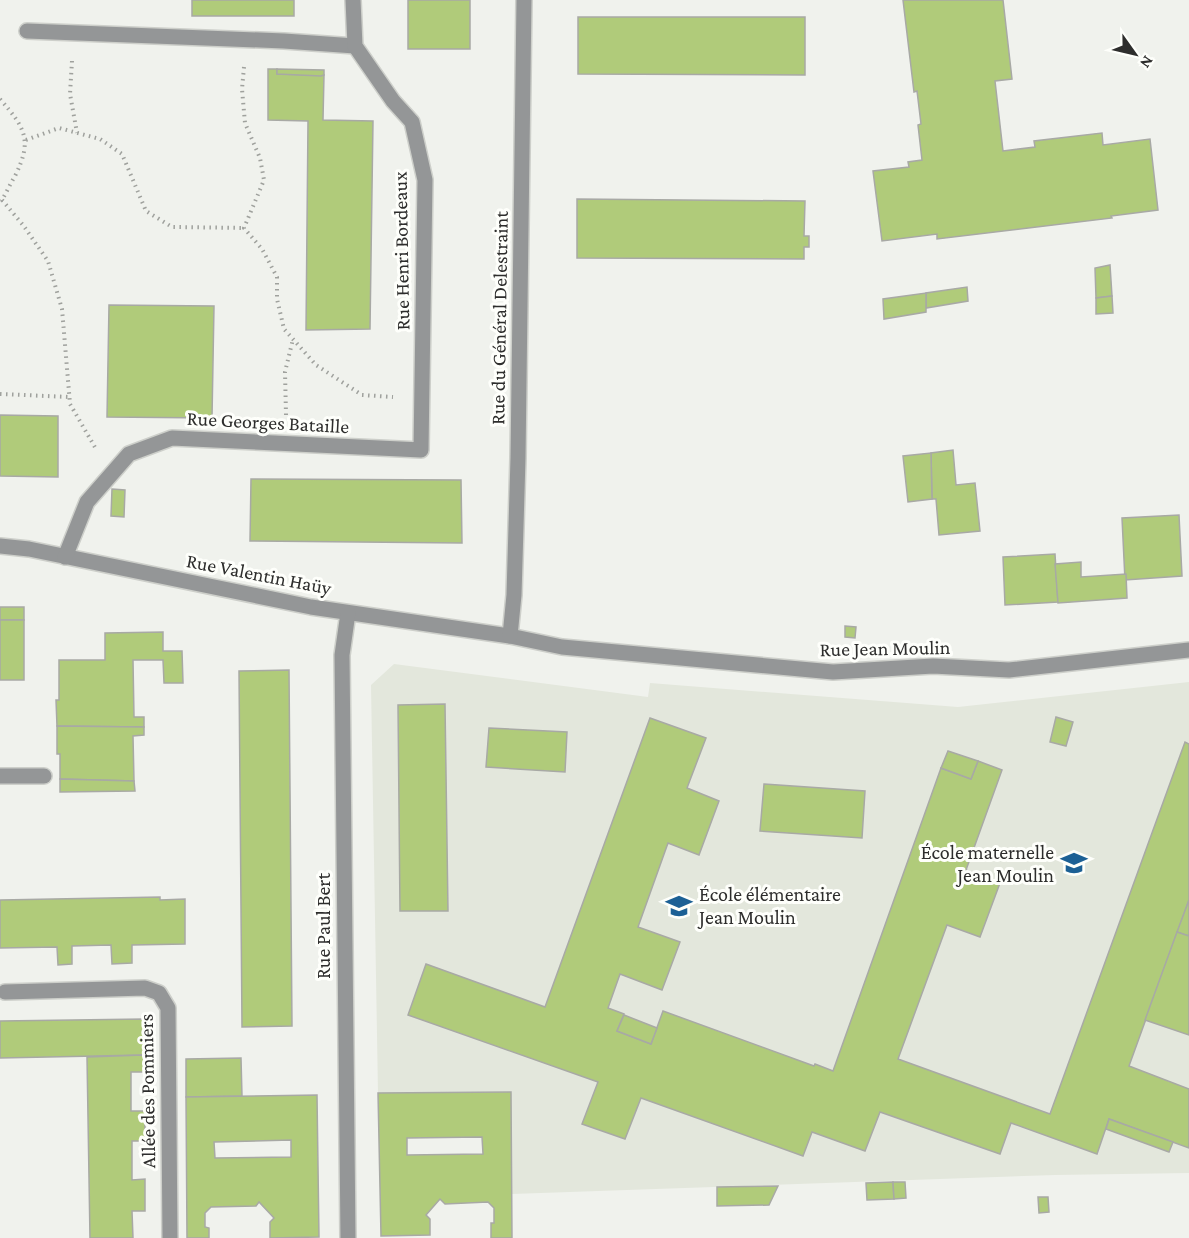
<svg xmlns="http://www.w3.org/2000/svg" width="1189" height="1238" viewBox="0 0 1189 1238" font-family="'Crimson Pro',serif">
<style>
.built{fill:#e3e7dc}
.building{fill:#b0cb7a;stroke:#a8a9a5;stroke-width:1.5;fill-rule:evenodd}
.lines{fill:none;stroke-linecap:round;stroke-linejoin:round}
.service-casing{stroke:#cdcfca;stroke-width:18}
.minor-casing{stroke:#cdcfca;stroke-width:18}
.path{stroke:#9fa19d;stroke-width:4;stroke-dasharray:1.5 4.5;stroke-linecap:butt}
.service{stroke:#949697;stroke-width:15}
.minor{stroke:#949697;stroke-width:15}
.labels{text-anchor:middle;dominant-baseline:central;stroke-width:6;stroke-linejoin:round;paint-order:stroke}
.street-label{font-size:20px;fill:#2d2d2c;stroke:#fefffb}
.poi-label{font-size:20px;fill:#2d2d2c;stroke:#fefffb;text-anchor:end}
</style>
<rect width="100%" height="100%" fill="#f0f2ed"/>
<path class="built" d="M394,664l254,33 2,-14 308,24 231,-25v491l-134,2 -543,19 -2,-102 -132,1 -7,-408z"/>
<g class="building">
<rect x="192" y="0" width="102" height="16"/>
<rect x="408" y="0" width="62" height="49"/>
<path d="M903,0h100l9,79 -17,2 8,70 32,-4 -1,-6 68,-8 1,12 47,-6 8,71 -47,6 1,2 -175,21v-5l-55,7 -9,-70 36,-4 -1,-5 14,-2 -4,-35 3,-1 -4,-33 -3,1z"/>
<path d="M578,17h227v58l-227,-1z"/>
<path d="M268,69h9v5l47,1 -1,45 50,1 -3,208 -64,1 2,-209 -40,-1z"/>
<path d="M277,69l47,1v5l-3,1 -44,-2z"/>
<path d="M577,199l228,2 -1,35h5v11h-5v12l-227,-1z"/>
<path d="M1110,265l2,31 -16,2 -1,-30z"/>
<path d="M967,287l1,14 -42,7v-15z"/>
<path d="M926,293v19l-42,7 -1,-20z"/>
<path d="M1112,296l1,17 -17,1v-16z"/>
<path d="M109,305l105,1 -2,112 -105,-1z"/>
<path d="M0,415l58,1v61l-58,-1z"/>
<path d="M953,450l3,35 19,-2 5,48 -41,4 -3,-36h-4l-1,-46z"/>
<path d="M931,453l1,46 -24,3 -5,-46z"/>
<path d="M251,479l210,1 1,63 -212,-2z"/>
<path d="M112,489l13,1 -1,27 -13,-1z"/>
<path d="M1179,515l3,61 -57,4 -3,-62z"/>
<path d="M1055,554l3,48 -53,3 -2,-48z"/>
<path d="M1081,562v15l45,-3 1,24 -69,5 -3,-39z"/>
<rect x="0" y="607" width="24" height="13"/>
<rect x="0" y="620" width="24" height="60"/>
<path d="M845,626l11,1 -1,11 -10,-1z"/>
<path d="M163,632v19h19l1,32h-19l-1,-23h-30l1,57h10v10l-87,-1 -1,-26h3v-40h46v-27z"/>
<path d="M289,670l3,356 -50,1 -3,-356z"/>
<path d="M445,704l3,207h-48l-2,-206z"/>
<path d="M1056,717l17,5 -7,24 -16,-4z"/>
<path d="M650,718l56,20 -19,50 32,13 -20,54 -31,-12 -30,84 42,15 -18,48 -42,-16 -12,34 16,6 -7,17 34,13 12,-33 151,55 1,-2 18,7 108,-303 30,11 7,-18 24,9 -36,100 34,13 -20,54 -33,-12 -49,134 152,55 135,-372 4,2v156l-60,166 60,23v59l-80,-29 -12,35 -86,-31 -11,31 -120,-42 -15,39 -53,-19 -9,24 -162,-58 -16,41 -43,-15 16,-42 -190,-67 18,-51 119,43z"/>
<path d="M57,726l87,1v8l-11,1 1,45 -74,-2v-25h-3z"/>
<path d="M489,728l78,4 -2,40 -79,-5z"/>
<path d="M948,751l30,10 -7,18 -30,-11z"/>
<path d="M60,779l74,2 1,10 -75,1z"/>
<path d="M764,784l101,7 -3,47 -102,-7z"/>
<path d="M160,897v3l25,-1v45l-53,1v18l-20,1 -1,-19 -39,1v18l-14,1 -1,-18 -57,1v-48z"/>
<path d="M1189,900v36l-12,-4z"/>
<path d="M1177,932l12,4v99l-44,-15z"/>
<path d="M624,1015l33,13 -6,16 -34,-13z"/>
<path d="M144,1019v36l-144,3v-37z"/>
<path d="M144,1055v17h-13v39h14v30h-13v39l13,-1v32h-13l1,27h-43l-3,-181z"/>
<path d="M241,1058l1,38 -56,1v-38z"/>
<path d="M511,1092l1,146h-21v-15h3v-15l-6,-6 -43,2 -5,-5 -14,16 4,4v16l-49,1 -3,-143zM482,1137l1,17 -76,1v-17z"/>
<path d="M317,1095l2,142 -49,1v-16l4,-4 -15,-16 -3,4 -45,1 -6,6v14l4,1v10h-22l-1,-141zM291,1140v17l-76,1 -1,-16z"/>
<path d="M1109,1119l64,23 -4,10 -63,-23z"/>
<path d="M893,1182l1,17 -27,1 -1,-17z"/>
<path d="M893,1182h12l1,16 -12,1z"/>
<path d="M778,1186l-9,19 -52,1v-19z"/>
<path d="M1038,1197h10l1,15 -10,1z"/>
</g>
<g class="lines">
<g class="service-casing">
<path id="service" d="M0,776h44"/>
</g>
<g class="minor-casing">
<g id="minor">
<path d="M27,31l257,10 71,5"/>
<path d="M0,546l29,3 282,58 199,29 52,11 271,25 100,-6 76,4 180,-20"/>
<path d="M65,557l22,-55 42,-48 43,-16 249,12 4,-270 -13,-58 -19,-21 -38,-55 -2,-46"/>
<path d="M348,613l-6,42 6,583"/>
<path d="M510,636l4,-41 4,-137 6,-458"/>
<path d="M5,992l140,-4 14,5 9,15 2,230"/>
</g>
</g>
<g class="path">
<path d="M72,61l-2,33 7,39"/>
<path d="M244,67l-2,22 3,34 15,35 4,22 -20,48 18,21 15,28v22l7,30 32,36 46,30 31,2"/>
<path d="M0,99c25,29 33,41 15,77 -5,8 -9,18 -14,25"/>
<path d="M26,140l33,-12 41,11 22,15 24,57 26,16 72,1"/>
<path d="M2,200l21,25 25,36 14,48 8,95 26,45"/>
<path d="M0,394l69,3"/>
<path d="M286,415l-1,-43 8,-33"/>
</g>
<use href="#service" class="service"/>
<use href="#minor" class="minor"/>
</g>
<defs>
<g id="school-bare" transform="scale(2.07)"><path d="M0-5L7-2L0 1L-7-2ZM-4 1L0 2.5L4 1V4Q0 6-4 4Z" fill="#1c6095" stroke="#fefffb" stroke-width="2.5" paint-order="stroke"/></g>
</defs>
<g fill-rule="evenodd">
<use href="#school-bare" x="1074" y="863"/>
<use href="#school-bare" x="679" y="906"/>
</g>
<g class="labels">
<g class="street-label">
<text transform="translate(401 251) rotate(-91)">Rue Henri Bordeaux</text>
<text transform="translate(499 318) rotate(-89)">Rue du Général Delestraint</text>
<text transform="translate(268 422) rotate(3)">Rue Georges Bataille</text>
<text transform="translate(259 574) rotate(11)">Rue Valentin Haüy</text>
<text transform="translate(885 648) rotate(-1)">Rue Jean Moulin</text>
<text transform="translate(323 926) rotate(-90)">Rue Paul Bert</text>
<text transform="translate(147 1091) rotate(-91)">Allée des Pommiers</text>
</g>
<g class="poi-label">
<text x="1054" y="852">École maternelle<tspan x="1054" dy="23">Jean Moulin</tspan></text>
<text x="699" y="894" text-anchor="start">École élémentaire<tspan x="699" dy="23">Jean Moulin</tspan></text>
</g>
</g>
<g transform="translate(1135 54) rotate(124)" stroke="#fefffb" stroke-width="4.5" paint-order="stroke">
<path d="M0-4.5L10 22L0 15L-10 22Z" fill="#2d2d2c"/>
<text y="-9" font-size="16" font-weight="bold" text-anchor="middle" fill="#2d2d2c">N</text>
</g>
</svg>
